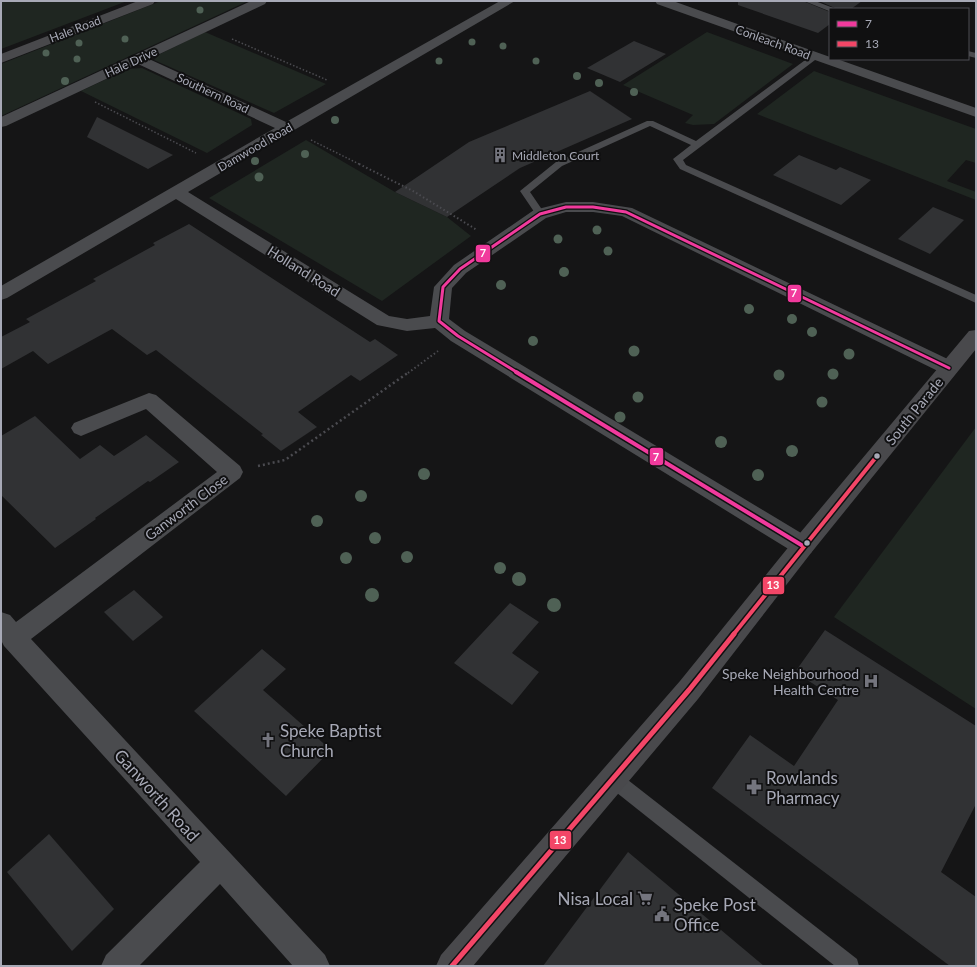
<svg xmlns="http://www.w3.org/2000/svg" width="977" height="967" viewBox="0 0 977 967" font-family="Lato,sans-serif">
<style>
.green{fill:#1f2621}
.building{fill:#313234}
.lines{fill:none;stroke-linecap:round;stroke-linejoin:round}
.path-far2{stroke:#4b4b50;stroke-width:1.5;stroke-dasharray:1.5 2;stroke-linecap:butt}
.path-far1{stroke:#4b4b50;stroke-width:2;stroke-dasharray:1.5 2.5;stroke-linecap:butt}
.path{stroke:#4b4b50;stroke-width:2.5;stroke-dasharray:2 3;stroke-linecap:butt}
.lane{fill:#4a4b4e;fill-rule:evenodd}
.street{fill:#4a4b4e;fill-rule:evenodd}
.secondary{fill:#49494c;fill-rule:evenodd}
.bus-1-far1-casing{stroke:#101011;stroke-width:5.5}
.bus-1-casing{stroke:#101011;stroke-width:7}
.bus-2-far1-casing{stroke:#101011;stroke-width:7}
.bus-2-casing{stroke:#101011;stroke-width:8}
.bus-1-far1{stroke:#f13a9d;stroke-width:3}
.bus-1{stroke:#f13a9d;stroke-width:4}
.bus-2-far1{stroke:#f34667;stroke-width:4}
.bus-2{stroke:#f34667;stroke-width:5}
.tree{fill:#4f6155}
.bus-dot{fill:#a7a9b6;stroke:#101011;stroke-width:1.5}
.labels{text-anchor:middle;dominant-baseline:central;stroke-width:4;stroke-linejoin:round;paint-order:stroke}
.far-street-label{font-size:12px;fill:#a7a9b6;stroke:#101011}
.far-poi-label{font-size:12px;fill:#a7a9b6;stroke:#101011;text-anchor:start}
.street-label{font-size:14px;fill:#a7a9b6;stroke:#101011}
.poi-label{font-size:14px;fill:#a7a9b6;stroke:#101011;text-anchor:end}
.near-poi-label{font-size:17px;fill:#a7a9b6;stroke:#101011;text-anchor:start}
.near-street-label{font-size:17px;fill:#a7a9b6;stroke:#101011}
.line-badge{stroke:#101011;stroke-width:1.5}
.badge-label{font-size:11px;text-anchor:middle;font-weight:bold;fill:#fff}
</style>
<rect width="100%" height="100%" fill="#151516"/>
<g class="green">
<path d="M1,1h126l-126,48z"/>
<path d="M161,1h87l-247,115v-52z"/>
<path d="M205,32l121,52 -52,29 -120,-53 6,-6z"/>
<path d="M707,32l86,32 -79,60 -21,1 -8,-2 8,-8 -70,-30z"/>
<path d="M142,68l109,51 1,6 -45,28 -126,-62 47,-22z"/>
<path d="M814,71l162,58v34l-10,-3 -19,21 29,11v8l-219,-86z"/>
<path d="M306,140l89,52 52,25 24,19 -89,65 -173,-103z"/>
<path d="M976,427v282l-142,-92z"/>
</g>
<g class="building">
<path d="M738,1h65l27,11v12l-12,9 -80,-28z"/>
<path d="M819,1h43l-11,8h-14z"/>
<path d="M634,41l32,13 -46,28 -33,-14z"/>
<path d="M590,91l42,28 -112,49 -73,49 -52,-25 74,-50z"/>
<path d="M97,117l76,38 -25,14 -61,-32z"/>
<path d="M799,155l37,15 4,-3 31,13 -30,25 -68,-30z"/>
<path d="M933,207l31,13 -34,34 -32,-15z"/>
<path d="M189,224l181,118 5,-3 23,16 -38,26 -9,-6 -53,37 19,15 -36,24 -20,-16 2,-1 -107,-84 -9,5 -35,-26 -64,35 -15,-13 -32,18v-32l29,-15 -4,-3 70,-38 -3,-2 62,-34 -2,-2z"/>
<path d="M35,416l45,43 20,-14 14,11 32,-21 33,27 -29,20 -2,-1 -53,37 1,1 -41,29 -54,-53v-59z"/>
<path d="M134,590l29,27 -30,24 -29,-29z"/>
<path d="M510,603l29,19 -27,31 27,19 -27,33 -58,-42z"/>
<path d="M825,630l151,96v78l-35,68 35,25v69h-26l-238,-178 38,-53 44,31 44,-66 -43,-28z"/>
<path d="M262,649l24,20 -23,21 68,60 -45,46 -92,-85z"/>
<path d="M49,834l65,75 -42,42 -65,-79z"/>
<path d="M628,852l136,114h-221z"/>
</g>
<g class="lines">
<g class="path-far2">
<path d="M232,39l95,41"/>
<path d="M95,102l101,51"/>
<path d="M311,140l50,25"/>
</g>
<g class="path-far1">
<path d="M359,164l54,27 64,39"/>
<path d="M408,373l30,-22"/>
</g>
<path class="path" d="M258,466l27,-6 124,-88"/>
<g class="lane">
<path d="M804,1h11l21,8 -7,2z"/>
<path d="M968,51l8,2v5l-8,-2z"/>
<path d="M812,55l7,2 -136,103 3,5 290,130v8l-296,-134 -7,-10 18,-14 -41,-19 -88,40 -32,26 15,22 -2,2h-6l-17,-25 36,-29 91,-41h6l43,20z"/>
<path d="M613,771l6,2 238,186 2,7h-24l-228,-181 -2,-6 2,-6z"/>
</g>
<g class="street">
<path d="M251,1h16l-2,3 -116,55 137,63 214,-121h15l-327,191 201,124 18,3 23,-3 4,-29 20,-22 80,-55 32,-8h27l39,6 324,155 3,5 -3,5 -7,2 -7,-2 -320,-157 -29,-4h-27l-20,6 -80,55 -14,15 -3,31 16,12 346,208 4,7 -4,7 -8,3 -8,-3 -344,-212 -16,-13 -28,3 -30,-6 -201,-126 -169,99 -6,2v-14l274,-158 -137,-64 -132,62 -5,1v-10z"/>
<path d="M655,1h18l157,56v2h7l139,49v9l-319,-113z"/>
<path d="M149,393l7,2 84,71 3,6 -3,6 -209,161 294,316 5,11h-37l-73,-82 -81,82h-38l5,-11 94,-93 -196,-216 -3,-6v-28l9,3 6,7 201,-150 -71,-63 -65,27 -7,-3 -3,-5 3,-5z"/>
</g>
<g class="secondary">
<path d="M138,1h17l-2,3 -152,59v-9z"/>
<path d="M976,330v19l-165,204 -113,146 -225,267h-37l5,-11 239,-274 115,-142 174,-208z"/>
</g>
<g class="bus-1-far1-casing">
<path id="bus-1-far1" d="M518,373l-60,-37 -19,-15 4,-34 17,-18 80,-55 26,-7h27l33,5 323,156"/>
</g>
<g class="bus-1-casing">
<path id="bus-1" d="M516,372l287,174"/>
</g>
<g class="bus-2-far1-casing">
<path id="bus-2-far1" d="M733,635l144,-179"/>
</g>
<g class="bus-2-casing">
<path id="bus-2" d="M452,966l237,-276 45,-56"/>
</g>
<use href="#bus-1-far1" class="bus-1-far1"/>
<use href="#bus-1" class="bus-1"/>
<use href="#bus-2-far1" class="bus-2-far1"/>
<use href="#bus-2" class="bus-2"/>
</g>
<g class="tree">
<circle cx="200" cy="10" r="3.5"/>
<circle cx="125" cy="39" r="3.5"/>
<circle cx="472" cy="42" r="3.5"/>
<circle cx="79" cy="43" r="3.5"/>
<circle cx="503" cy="46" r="3.5"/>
<circle cx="46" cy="53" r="3.5"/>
<circle cx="77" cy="59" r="3.5"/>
<circle cx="439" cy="61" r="3.5"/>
<circle cx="536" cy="61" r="3.5"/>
<circle cx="577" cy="76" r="4"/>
<circle cx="65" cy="81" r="4"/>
<circle cx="599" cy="83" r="4"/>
<circle cx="634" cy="92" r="4"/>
<circle cx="335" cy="120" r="4"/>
<circle cx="305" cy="154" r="4"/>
<circle cx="255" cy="161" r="4"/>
<circle cx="259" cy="177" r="4.5"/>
<circle cx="597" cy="230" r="4.5"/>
<circle cx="558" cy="239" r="4.5"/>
<circle cx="608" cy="251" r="4.5"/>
<circle cx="564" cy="272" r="5"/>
<circle cx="501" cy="285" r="5"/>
<circle cx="749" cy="309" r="5"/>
<circle cx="792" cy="319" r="5"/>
<circle cx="812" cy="332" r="5"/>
<circle cx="533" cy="341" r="5"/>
<circle cx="634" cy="351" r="5.5"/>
<circle cx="849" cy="354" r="5.5"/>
<circle cx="833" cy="374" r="5.5"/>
<circle cx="779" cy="375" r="5.5"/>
<circle cx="638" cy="397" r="5.5"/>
<circle cx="822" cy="402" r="5.5"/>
<circle cx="620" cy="417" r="5.5"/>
<circle cx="721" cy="442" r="6"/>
<circle cx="792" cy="451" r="6"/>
<circle cx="424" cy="474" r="6"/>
<circle cx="758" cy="475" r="6"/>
<circle cx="361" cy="496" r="6"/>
<circle cx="317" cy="521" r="6"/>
<circle cx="375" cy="538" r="6"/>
<circle cx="407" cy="557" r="6"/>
<circle cx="346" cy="558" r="6"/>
<circle cx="500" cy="568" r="6"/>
<circle cx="519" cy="579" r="7"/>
<circle cx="372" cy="595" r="7"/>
<circle cx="554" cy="605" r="7"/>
</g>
<defs>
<g id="building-bare" transform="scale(1.2)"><path d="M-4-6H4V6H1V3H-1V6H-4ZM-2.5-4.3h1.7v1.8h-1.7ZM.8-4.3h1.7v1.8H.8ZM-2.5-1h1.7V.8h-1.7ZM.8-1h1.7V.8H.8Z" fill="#74757e" stroke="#101011" stroke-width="2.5" paint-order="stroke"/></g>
<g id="hospital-bare" transform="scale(1.2)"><path d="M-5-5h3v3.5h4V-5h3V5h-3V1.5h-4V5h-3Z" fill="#74757e" stroke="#101011" stroke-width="2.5" paint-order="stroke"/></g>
<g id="church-bare" transform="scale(1.2)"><path d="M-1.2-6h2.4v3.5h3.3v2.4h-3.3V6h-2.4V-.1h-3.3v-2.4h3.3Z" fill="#74757e" stroke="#101011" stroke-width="2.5" paint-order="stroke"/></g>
<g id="pharmacy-bare" transform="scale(1.2)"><path d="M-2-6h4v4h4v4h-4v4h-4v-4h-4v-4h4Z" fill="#74757e" stroke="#101011" stroke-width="2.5" paint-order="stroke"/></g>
<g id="supermarket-bare" transform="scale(1.2)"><path d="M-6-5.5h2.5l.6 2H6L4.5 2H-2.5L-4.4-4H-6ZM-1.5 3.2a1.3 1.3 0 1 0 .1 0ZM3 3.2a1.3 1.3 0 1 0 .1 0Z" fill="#74757e" stroke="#101011" stroke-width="2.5" paint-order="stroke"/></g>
<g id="civic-bare" transform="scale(1.2)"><path d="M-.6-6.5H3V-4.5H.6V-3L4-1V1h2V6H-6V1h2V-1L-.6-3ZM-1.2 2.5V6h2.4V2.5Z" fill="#74757e" stroke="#101011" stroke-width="2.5" paint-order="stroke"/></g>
</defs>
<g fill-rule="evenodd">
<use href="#building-bare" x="500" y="155"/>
<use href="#hospital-bare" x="871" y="681"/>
<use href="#church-bare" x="268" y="740"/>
<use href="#pharmacy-bare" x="754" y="787"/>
<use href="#supermarket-bare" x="645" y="898"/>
<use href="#civic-bare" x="662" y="914"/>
</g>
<g class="bus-dot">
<circle cx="877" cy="456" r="3.5"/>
<circle cx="807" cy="543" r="3.5"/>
</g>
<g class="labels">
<g class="far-street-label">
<text transform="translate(75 29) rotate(-21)">Hale Road</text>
<text transform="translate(773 42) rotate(20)">Conleach Road</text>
<text transform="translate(131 62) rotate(-25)">Hale Drive</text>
<text transform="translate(213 93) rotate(25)">Southern Road</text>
<text transform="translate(255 147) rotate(-30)">Damwood Road</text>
</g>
<g class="far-poi-label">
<text x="512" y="155">Middleton Court</text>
</g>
<g class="street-label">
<text transform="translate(304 271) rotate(32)">Holland Road</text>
<text transform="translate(914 411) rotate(-51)">South Parade</text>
<text transform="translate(186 507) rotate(-37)">Ganworth Close</text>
</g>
<g class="poi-label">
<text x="859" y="673">Speke Neighbourhood<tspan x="859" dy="16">Health Centre</tspan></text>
</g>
<g class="near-poi-label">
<text x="280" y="730">Speke Baptist<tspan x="280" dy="20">Church</tspan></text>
<text x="766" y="777">Rowlands<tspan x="766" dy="20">Pharmacy</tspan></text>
<text x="633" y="898" text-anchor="end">Nisa Local</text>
<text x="674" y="904">Speke Post<tspan x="674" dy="20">Office</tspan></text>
</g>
<g class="near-street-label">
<text transform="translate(157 795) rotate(48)">Ganworth Road</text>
</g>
</g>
<g class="line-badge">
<rect x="475" y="244" width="16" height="19" rx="4" fill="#f13a9d"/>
<rect x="787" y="284" width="15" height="19" rx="4" fill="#f13a9d"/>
<rect x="649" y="447" width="15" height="19" rx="4" fill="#f13a9d"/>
<rect x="762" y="576" width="23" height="19" rx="4" fill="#f34667"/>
<rect x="549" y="830" width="23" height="20" rx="4" fill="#f34667"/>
</g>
<g class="badge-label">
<text x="483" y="257">7</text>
<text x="794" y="297">7</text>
<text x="656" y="461">7</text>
<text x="773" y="589">13</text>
<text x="560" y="844">13</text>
</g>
<rect width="977" height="967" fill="none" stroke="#a7a9b6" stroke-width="4"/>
<rect x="829" y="8" width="140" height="52" fill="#101011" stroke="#4c4d53"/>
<rect x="837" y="21" width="20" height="6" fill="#f13a9d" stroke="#4c4d53"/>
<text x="865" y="28" font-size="12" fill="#a7a9b6">7</text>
<rect x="837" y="41" width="20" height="6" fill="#f34667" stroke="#4c4d53"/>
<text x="865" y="48" font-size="12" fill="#a7a9b6">13</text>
</svg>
